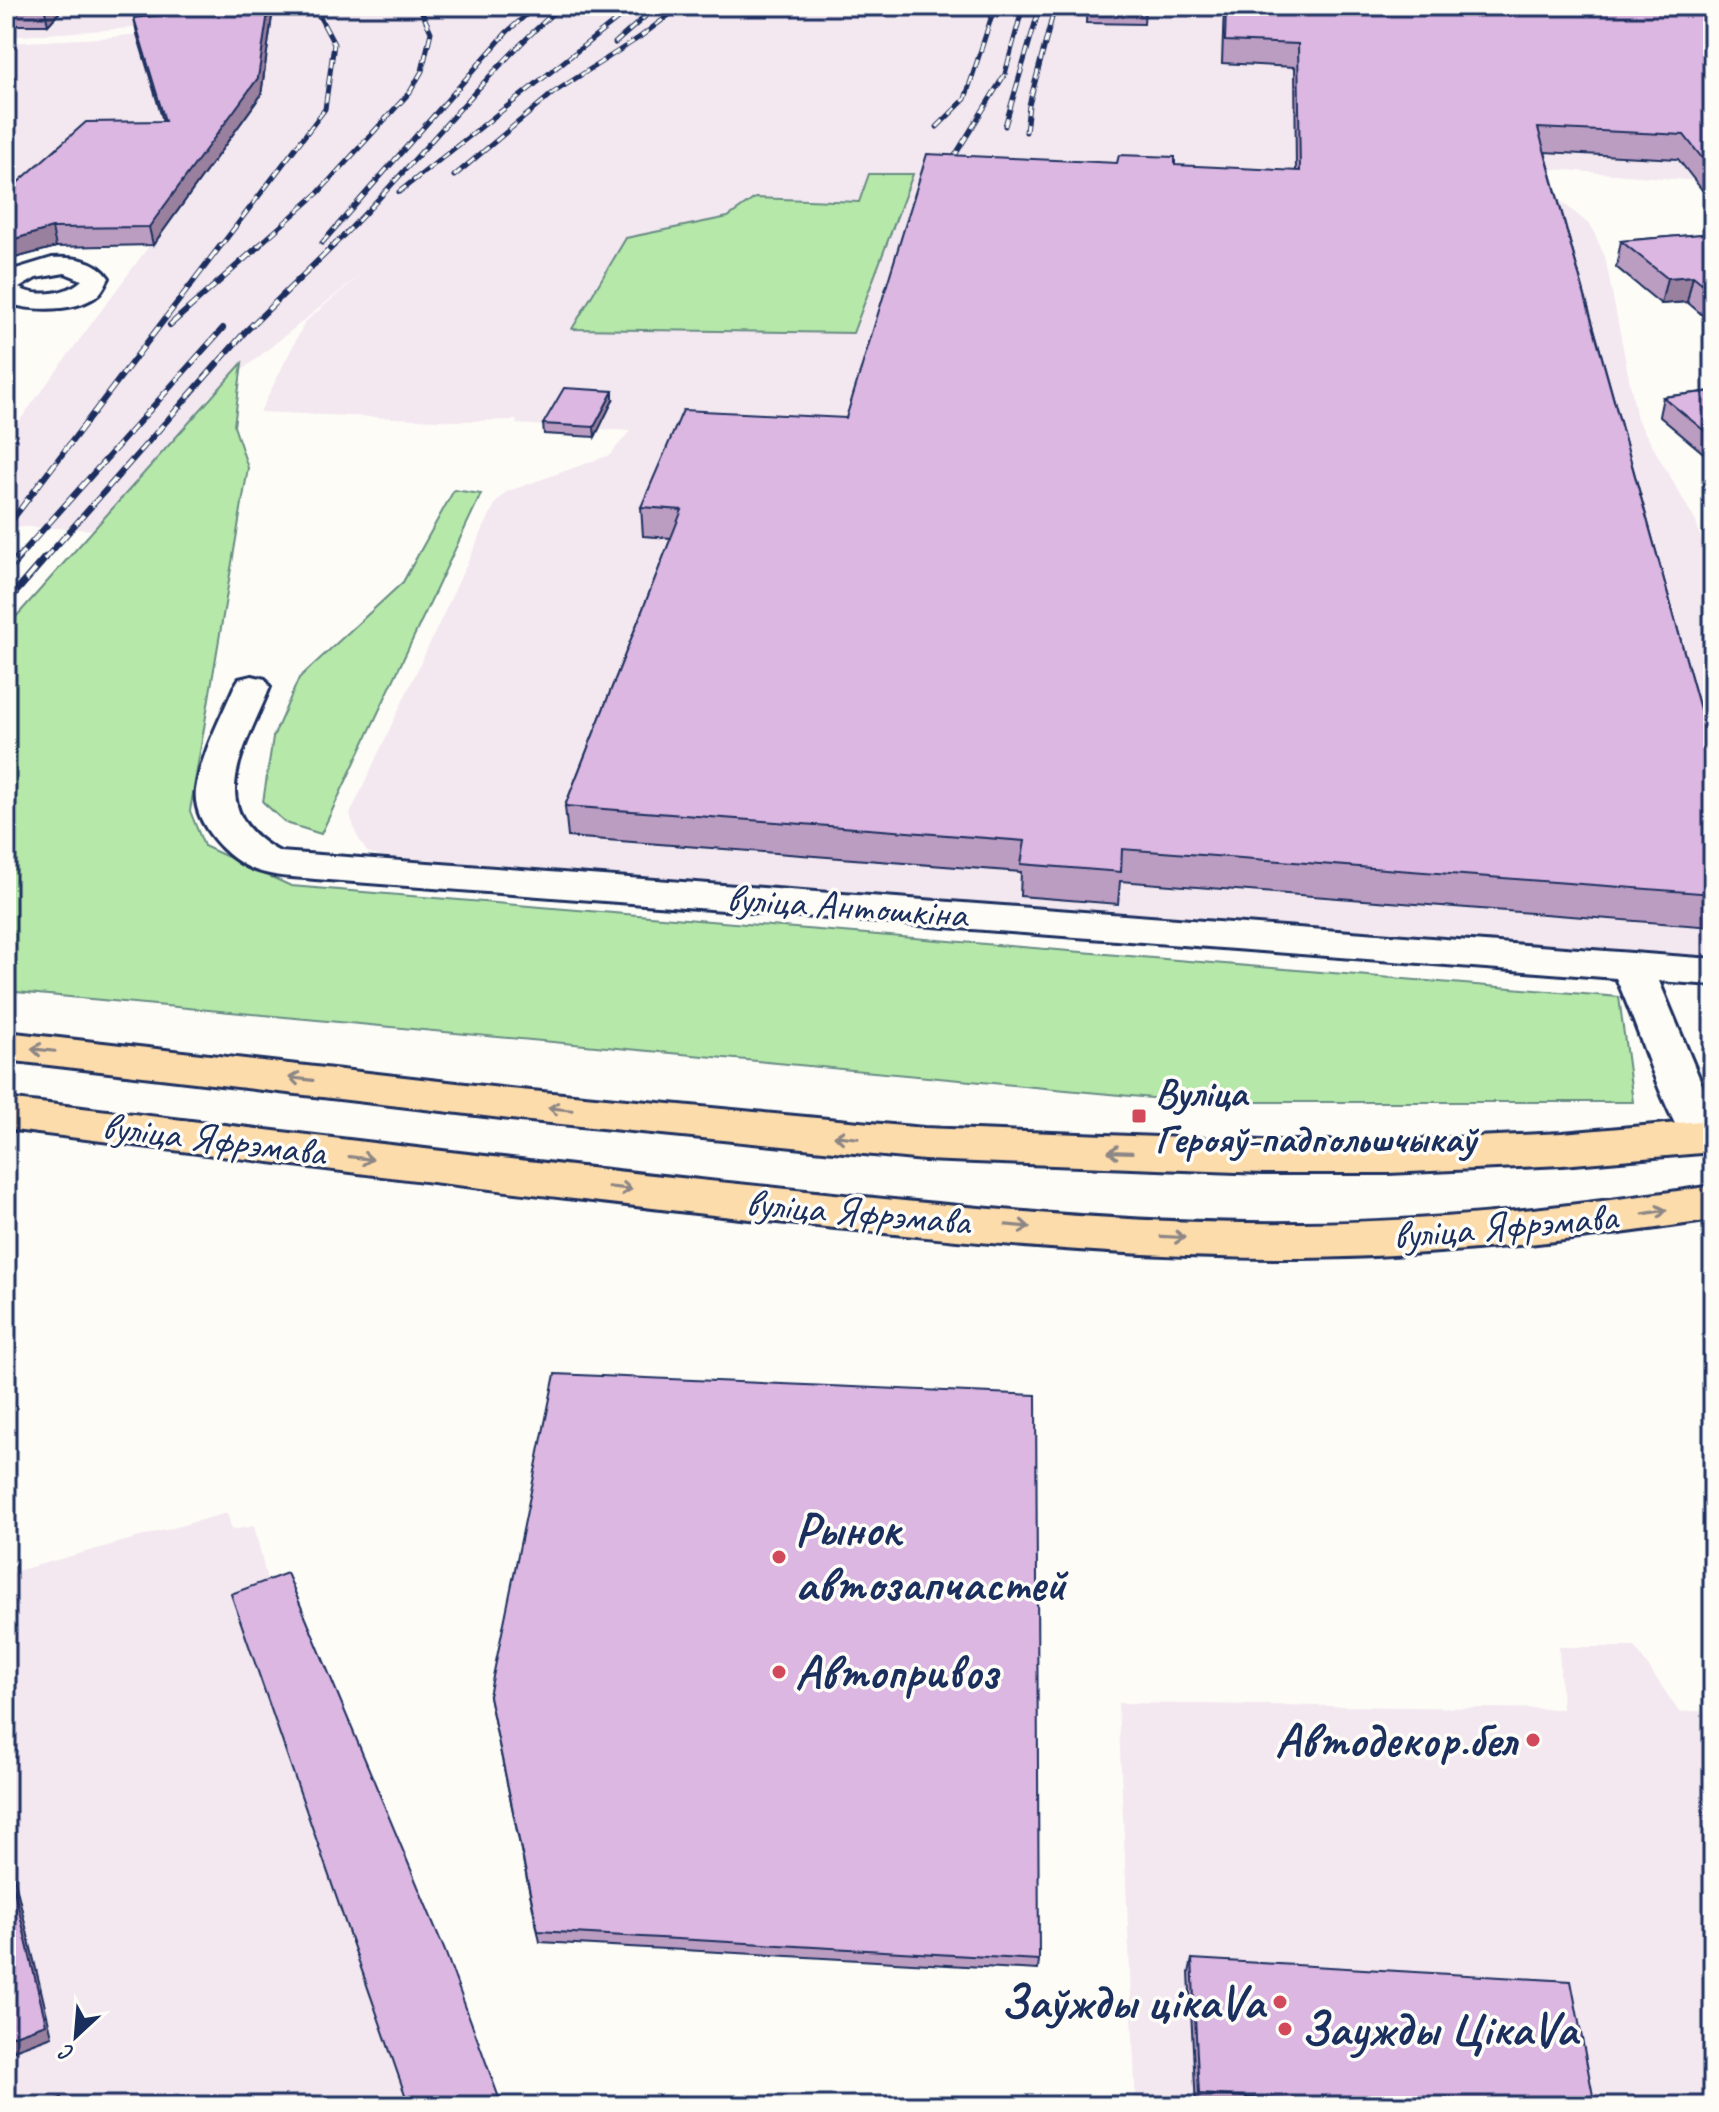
<svg xmlns="http://www.w3.org/2000/svg" width="1719" height="2112" viewBox="0 0 1719 2112" font-family="Caveat,sans-serif">
<style>
.built{fill:#f3e7f0}
.green{fill:#b6e8a9;stroke:#688c84;stroke-width:2}
.lines{fill:none;stroke-linecap:round;stroke-linejoin:round}
.street-casing{stroke:#1b2f5e;stroke-width:6}
.primary-casing{stroke:#1b2f5e;stroke-width:6}
.street{fill:#fdfcf7;fill-rule:evenodd}
.primary{fill:#fddcac;fill-rule:evenodd}
.rail-far2-casing{stroke:#1b2f5e;stroke-width:5}
.rail-far1-casing{stroke:#1b2f5e;stroke-width:6}
.rail-casing{stroke:#1b2f5e;stroke-width:8}
.rail-far2{stroke:#fdfcf7;stroke-width:3;stroke-dasharray:9;stroke-linecap:butt}
.rail-far1{stroke:#fdfcf7;stroke-width:4;stroke-dasharray:12;stroke-linecap:butt}
.rail{stroke:#fdfcf7;stroke-width:5;stroke-dasharray:15;stroke-linecap:butt}
.wall{fill:#bc9dc2;stroke:#1b2f5e;stroke-width:2}
.shaded-wall{fill:#99809e;stroke:#1b2f5e;stroke-width:2}
.building{fill:#dbb7e1;stroke:#1b2f5e;stroke-width:2}
.oneway{stroke:#8c8685}
.poi-dot{fill:#d1495b;stroke:#fdfcf7;stroke-width:3}
.labels{text-anchor:middle;dominant-baseline:central;stroke-width:7;stroke-linejoin:round;paint-order:stroke}
.street-label{font-size:40px;fill:#1b2f5e;stroke:#fdfcf7}
.poi-label{font-size:40px;font-weight:bold;fill:#1b2f5e;stroke:#fdfcf7;text-anchor:start}
.near-poi-label{font-size:48px;font-weight:bold;fill:#1b2f5e;stroke:#fdfcf7;text-anchor:start}
</style>
<rect width="100%" height="100%" fill="#fdfcf7"/>
<filter id="ink" filterUnits="userSpaceOnUse"><feTurbulence type="fractalNoise" baseFrequency=".0125" numOctaves="2"/><feDisplacementMap in="SourceGraphic" scale="16" xChannelSelector="R" yChannelSelector="G"/><feConvolveMatrix kernelMatrix="1 2 1 2 8 2 1 2 1" color-interpolation-filters="sRGB"/></filter>
<g filter="url(#ink)">
<g class="built">
<path d="M6,6h1707v176l-161,-13 -10,8 -9,1 58,48 14,31 32,162 59,103 17,59v377l-1332,-102 -14,-4 -11,-18 -6,-20 145,-310 11,-12 104,-37 20,-24 -31,-2 -4,8 -47,-11 -32,-2 1,-4 -56,1 -201,-9 45,-90 60,-51 -155,125 -109,134 -95,-4v-87l143,-193 -58,-4 -85,16v-215l96,-5 82,-9 17,-6 -195,14z"/>
<path d="M227,1513l5,17 22,-4 16,66 230,514h-494v-532z"/>
<path d="M1559,1647h76l44,65 34,-2v396h-577l-18,-403 444,6z"/>
</g>
<g class="green">
<path d="M869,174h44l-60,159 -281,-4 54,-91 102,-21 27,-19 104,4z"/>
<path d="M242,363l-8,63 14,42 -58,343 14,35 87,40 1328,111 14,105h-438l-1189,-111v-363z"/>
<path d="M454,490l27,4 -160,340 -35,-11 -23,-21 10,-65 26,-59 104,-96z"/>
</g>
<g class="lines">
<g class="street-casing">
<g id="street">
<path d="M52,258c21,-1 44,1 57,20 -3,5 -6,12 -10,16 -22,19 -68,17 -93,9v-31zM65,273l17,7c-14,14 -45,18 -63,8l17,-10z"/>
<path d="M252,676l13,3 5,8c-25,62 -69,123 10,165l1433,107v26l-54,-4 54,130v40l-8,3 -16,-5c-33,-54 -47,-114 -73,-171l-1301,-99c-20,-2 -41,-2 -60,-9 -29,-11 -63,-48 -59,-80 5,-36 24,-70 38,-103l5,-8z"/>
</g>
</g>
<g class="primary-casing">
<g id="primary">
<path d="M6,1032l504,57 414,39 339,13h125l174,-8 151,-13v32l-151,13 -174,8h-125l-339,-13 -414,-41 -504,-59z"/>
<path d="M6,1099c257,30 513,63 771,89 174,18 349,37 524,35 138,-1 275,-17 412,-37v34c-136,20 -274,37 -412,38 -175,1 -350,-18 -524,-36 -258,-28 -514,-61 -771,-93z"/>
</g>
</g>
<use href="#street" class="street"/>
<use href="#primary" class="primary"/>
<g class="rail-far2-casing">
<g id="rail-far2">
<path d="M615,43l42,-37"/>
<path d="M1005,126l35,-120"/>
<path d="M937,127l28,-28 30,-93"/>
<path d="M1026,132l3,-27 26,-99"/>
<path d="M454,176l99,-83 87,-56 41,-31"/>
<path d="M948,176l6,-19 51,-83 18,-68"/>
<path d="M399,192l235,-186"/>
<path d="M322,243l185,-211 29,-26"/>
<path d="M220,247l105,-138 9,-65 -20,-38"/>
<path d="M257,247l61,-54 92,-101 12,-21 9,-39 -12,-26"/>
<path d="M332,247c79,-77 146,-167 229,-241"/>
</g>
</g>
<g class="rail-far1-casing">
<g id="rail-far1">
<path d="M170,325l90,-80"/>
<path d="M6,528l215,-283"/>
<path d="M16,560l207,-232"/>
<path d="M44,560l202,-229 88,-86"/>
</g>
</g>
<g class="rail-casing">
<g id="rail">
<path d="M6,572l12,-14"/>
<path d="M6,603l39,-45"/>
</g>
</g>
<use href="#rail-far2" class="rail-far2"/>
<use href="#rail-far1" class="rail-far1"/>
<use href="#rail" class="rail"/>
</g>
<g class="wall">
<path d="M6,6h59l-17,19h-42z"/>
<path d="M193,6h77l2,10 -11,79 -108,150 -97,2 -41,11h-9v-65l157,-72 -26,-87 -3,-16 62,-6z"/>
<path d="M1087,6h58l-1,18 -58,-1z"/>
<path d="M1224,6h489v198l-35,-45 -133,-7 168,604v171l-593,-46 -2,23 -98,-8 1,-24 -453,-35 -3,-31 106,-268 -28,-2 -2,-29 205,-89 450,-247 -1,-104 -73,-4z"/>
<path d="M1713,233v85l-6,1 -20,-17 -26,2 -45,-37 5,-26z"/>
<path d="M1713,391v70l-54,-45 4,-19z"/>
<path d="M613,400l-18,37 -51,-3 -1,-10z"/>
<path d="M489,1696l550,264 -1,10 -498,-28z"/>
<path d="M1192,1959l403,147h-399l-7,-133z"/>
</g>
<g class="shaded-wall">
<path d="M44,6h21l-17,19z"/>
<path d="M269,6h1l2,10 -11,79 -108,150 -4,-18z"/>
<path d="M52,228l4,19 -41,11 -4,-18z"/>
<path d="M1693,276l-6,26 -26,2 6,-26z"/>
<path d="M1713,293v25l-6,1z"/>
<path d="M613,391v9l-18,37 -1,-10z"/>
<path d="M6,1843l46,193 -46,17z"/>
</g>
<g class="building">
<path d="M198,6h71l-11,72 -109,149 -97,1 -41,12h-5v-47l80,-71 79,-1 -31,-103 67,-7z"/>
<path d="M1226,6h487v166l-29,-37 -146,-7 175,628v138l-591,-45 -1,23 -100,-8 4,-23 -460,-35 117,-296 -41,-3 42,-97 163,8 81,-264 190,9 2,-8 56,2v8l125,6 -2,-127 -73,-3z"/>
<path d="M1713,233v59l-20,-16 -26,2 -46,-37z"/>
<path d="M564,388l49,3 -19,36 -51,-3z"/>
<path d="M1713,391v47l-50,-41z"/>
<path d="M555,1374l481,21 3,565 -501,-29 -49,-235z"/>
<path d="M287,1573l158,378 57,155h-93l-178,-512z"/>
<path d="M6,1856l40,168 -40,14z"/>
<path d="M1192,1959l379,22 24,125h-205l-191,-12z"/>
<path d="M61,2098l1,8h-21z"/>
</g>
<defs><path id="oneway-shaft" d="M-6 0H5M1.5-3L5.5 0L1.5 3" fill="none" stroke-width="1.6" stroke-linecap="round" stroke-linejoin="round" transform="scale(2)"/></defs>
<g class="oneway">
<use href="#oneway-shaft" transform="translate(43 1050) rotate(-174)"/>
<use href="#oneway-shaft" transform="translate(301 1079) rotate(-173)"/>
<use href="#oneway-shaft" transform="translate(560 1109) rotate(-174)"/>
<use href="#oneway-shaft" transform="translate(846 1137) rotate(-174)"/>
<use href="#oneway-shaft" transform="translate(1120 1152) rotate(-178)"/>
<use href="#oneway-shaft" transform="translate(361 1158) rotate(7)"/>
<use href="#oneway-shaft" transform="translate(620 1188) rotate(6)"/>
<use href="#oneway-shaft" transform="translate(1655 1212) rotate(-9)"/>
<use href="#oneway-shaft" transform="translate(1018 1226) rotate(5)"/>
<use href="#oneway-shaft" transform="translate(1173 1237) rotate(3)"/>
</g>
</g>
<g class="poi-dot">
<rect x="1131" y="1108" width="16" height="16" rx="4"/>
<circle cx="779" cy="1557" r="8"/>
<circle cx="779" cy="1672" r="8"/>
<circle cx="1533" cy="1740" r="8"/>
<circle cx="1280" cy="2002" r="8"/>
<circle cx="1285" cy="2029" r="8"/>
</g>
<g class="labels">
<g class="street-label">
<text transform="translate(847 906) rotate(4)">вуліца Антошкіна</text>
<text transform="translate(214 1139) rotate(7)">вуліца Яфрэмава</text>
<text transform="translate(858 1212) rotate(5)">вуліца Яфрэмава</text>
<text transform="translate(1505 1226) rotate(-5)">вуліца Яфрэмава</text>
</g>
<g class="poi-label">
<text x="1155" y="1093">Вуліца<tspan x="1155" dy="46">Герояў-падпольшчыкаў</tspan></text>
</g>
<g class="near-poi-label">
<text x="795" y="1529">Рынок<tspan x="795" dy="55">автозапчастей</tspan></text>
<text x="795" y="1672">Автопривоз</text>
<text x="1517" y="1740" text-anchor="end">Автодекор.бел</text>
<text x="1264" y="2002" text-anchor="end">Заўжды цікаVа</text>
<text x="1301" y="2029">Заужды ЦікаVа</text>
</g>
</g>
<rect width="1719" height="2112" fill="none" stroke="#fdfcf7" stroke-width="32"/>
<rect x="16" y="16" width="1687" height="2080" fill="none" stroke="#1b2f5e" stroke-width="3" filter="url(#ink)"/>
<g transform="translate(76 2036) rotate(206)" stroke="#fdfcf7" stroke-width="6" paint-order="stroke">
<path d="M0-6L14 30L0 20L-14 30Z" fill="#1b2f5e"/>
<text y="-12" font-size="22" font-weight="bold" text-anchor="middle" fill="#1b2f5e">С</text>
</g>
</svg>
